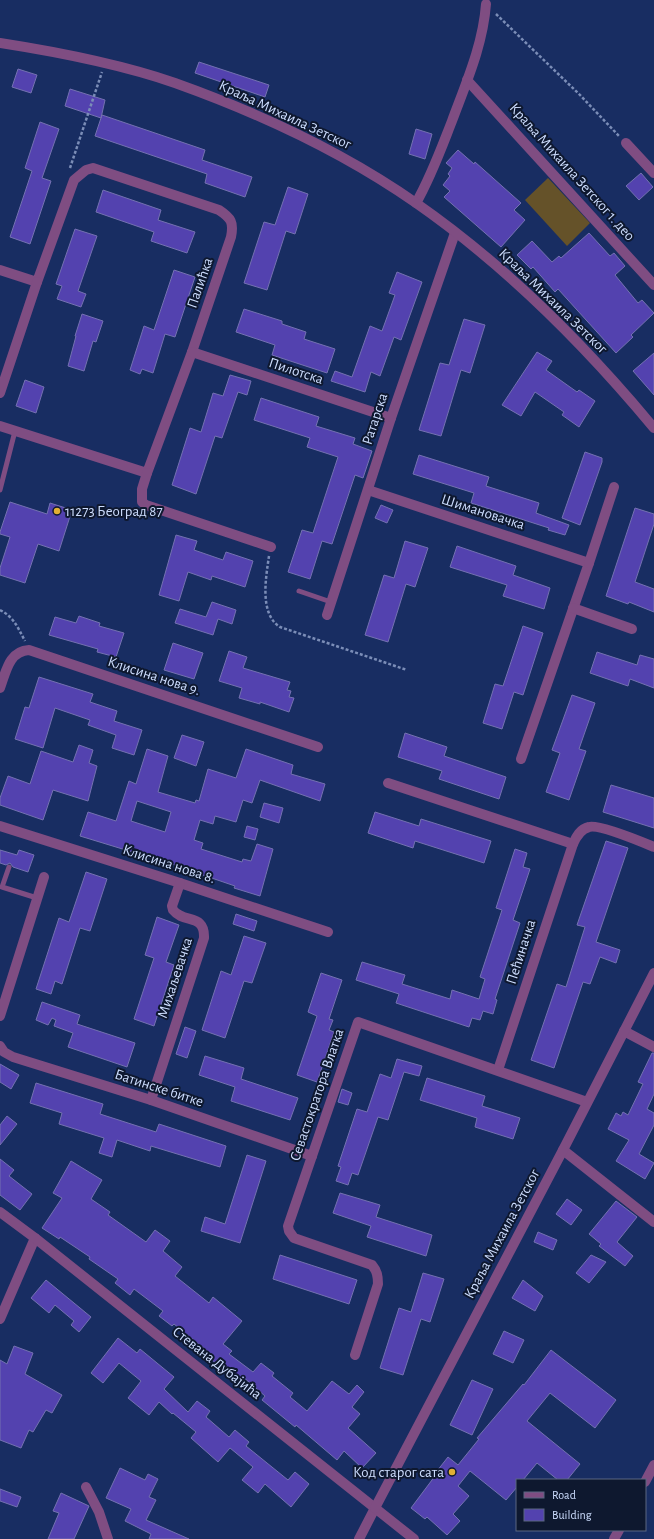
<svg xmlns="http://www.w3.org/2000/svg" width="654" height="1539" viewBox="0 0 654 1539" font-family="'Alegreya Sans',sans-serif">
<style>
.green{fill:#655229}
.building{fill:#5342af;stroke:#7471b1;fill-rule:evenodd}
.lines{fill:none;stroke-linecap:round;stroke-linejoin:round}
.path{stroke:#7b8db7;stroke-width:2.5;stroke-dasharray:3 2;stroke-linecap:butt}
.service{stroke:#7f4d82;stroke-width:5}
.minor{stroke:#7f4d82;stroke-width:10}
.tertiary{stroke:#7f4d82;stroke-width:10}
.poi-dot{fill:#e1af34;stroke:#0e182f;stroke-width:1.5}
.labels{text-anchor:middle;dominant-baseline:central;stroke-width:4;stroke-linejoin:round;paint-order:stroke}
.street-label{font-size:15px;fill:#cdddfe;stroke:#0e182f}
.poi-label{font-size:15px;fill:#cdddfe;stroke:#0e182f;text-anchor:start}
</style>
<rect width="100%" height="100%" fill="#182d62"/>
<path class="green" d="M548,178l42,45 -23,23 -42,-46z"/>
<g class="building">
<path d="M199,62l70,23 -4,12 -70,-24z"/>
<path d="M18,69l19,6 -6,18 -19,-6z"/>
<path d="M70,89l35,11 -4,18 1,-3 103,35 -3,10 50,17 -7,20 -40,-14 2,-9 -112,-38 6,-18 -36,-12z"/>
<path d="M40,122l19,7 -17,49 9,3 -21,63 -20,-7 22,-66 -7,-3z"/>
<path d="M416,129l16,5 -7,25 -16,-5z"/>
<path d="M458,150l16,14 1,-2 46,41 -7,7 11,10 -24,27 -57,-50 6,-6 -7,-6 7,-9 -2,-2 4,-6 -6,-5z"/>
<path d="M641,173l12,14 -14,13 -13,-14z"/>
<path d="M288,187l20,7 -13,40 -9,-3 -19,59 -23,-7 20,-61 11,3z"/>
<path d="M103,190l58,20 -3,10 37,12 -8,21 -36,-12 3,-9 -58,-20z"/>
<path d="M75,229l22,7 -19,55 8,3 -5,13 -24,-8 5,-13 -6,-2z"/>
<path d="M589,233l21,23 4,-3 11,13 -10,9 23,28 4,-3 12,13 -23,22 2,2 -17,16 -58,-64 -3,3 -22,-25 -2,2 -14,-14 15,-14 20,21 7,-6 2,2z"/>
<path d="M174,270l21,7 -20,60 -10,-3 -12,39 -11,-4 -2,5 -10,-4 14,-44 10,4z"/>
<path d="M397,272l25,10 -21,58 -7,-3 -14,39 -9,-4 -6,20 -34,-11 4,-10 17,6 18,-51 12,5 13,-36 -6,-2z"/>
<path d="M244,309l38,12v3l24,8 -2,7 31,10 -8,24 -55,-18 3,-10 -39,-13z"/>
<path d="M82,314l21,7 -7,21 -3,-1 -9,30 -16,-5 8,-30h-1z"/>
<path d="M464,319l21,6 -15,48 -9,-3 -20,66 -22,-6 21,-67 9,2z"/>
<path d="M537,352l15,9 -6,9 31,22 2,-2 16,11 -16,26 -17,-12 2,-3 -29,-20 -14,24 -19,-11z"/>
<path d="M654,353v42l-21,-24z"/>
<path d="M230,375l21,6 -4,14 -9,-3 -16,46 -7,-2 -19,58 -24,-9 18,-57 11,4 12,-39 10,3z"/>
<path d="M25,380l19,7 -8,26 -20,-7z"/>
<path d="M261,398l58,19 -3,9 39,12 -2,6 19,7 -9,27 -8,-3 -23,69 -10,-3 -12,38 -22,-7 14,-42 11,3 25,-76 -31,-10 3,-9 -56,-18z"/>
<path d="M585,452l17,6v4l-22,63 -18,-7z"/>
<path d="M419,455l70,22 -3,9 53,17 -3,10 33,12 -4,10 -17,-5 1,-2 -78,-25 3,-10 -61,-19z"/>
<path d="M10,502l37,12 3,-11 22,7 -13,41 -21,-7 -13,39 -25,-8v-7l10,-31 -10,-3v-2z"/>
<path d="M381,505l12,5 -6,13 -12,-5z"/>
<path d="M635,508l19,6v10l-19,58 19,7v23l-25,-10 -1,2 -22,-8z"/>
<path d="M176,535l21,6 -3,9 29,10 3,-8 27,9 -8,26 -33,-11 -1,4 -23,-8 -9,29 -20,-6z"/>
<path d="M405,541l23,7 -13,39 -9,-3 -18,58 -23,-7 19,-60 10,3z"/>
<path d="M457,546l59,20 -3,9 37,13 -6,21 -41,-13 4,-11 -57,-18z"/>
<path d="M212,602l24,8 -4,14 -14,-5 -5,16 -38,-12 5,-14 26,8z"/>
<path d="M79,616l21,7 -1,3 25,7 -8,24 -19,-5 1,-3 -49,-14 6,-18 21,6z"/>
<path d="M523,626l20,7 -20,62 -9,-3 -12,37 -19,-6 12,-39 8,2z"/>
<path d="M173,643l30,10 -9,26 -30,-9z"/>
<path d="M229,651l18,6 -4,11 47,14 -3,8 4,1 -2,6 5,1 -5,14 -29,-10v2l-21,-6 3,-10 -23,-7z"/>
<path d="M597,652l40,13 3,-10 14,4v29l-24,-9 -2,7 -38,-13z"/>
<path d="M39,677l54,17 -3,8 27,9 -3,10 28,9 -8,25 -22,-7 4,-13 -28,-10 2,-5 -35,-12 -12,40 -28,-9 10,-32 4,1z"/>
<path d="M572,695l23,8 -16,46 7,2 -17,49 -23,-8 14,-39 -8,-3z"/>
<path d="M405,733l42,14 -3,9 62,21 -7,22 -60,-20 3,-8 -44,-14z"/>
<path d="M182,735l22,7 -8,24 -22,-8z"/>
<path d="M79,745l14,5 -4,13 8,3 -9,35 -35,-11 -10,30 -43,-15v-7l8,-22 22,8 11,-33 32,11z"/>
<path d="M147,749l21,7 -10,36 37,11 1,-3 3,1 9,-32 28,9 10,-29 47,16 -2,9 34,10 -5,17 -60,-21 -8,23 -9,-3 -7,22 -21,-6 -2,8 -13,-4 -6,20 9,3 -2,6 41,13 1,-3 8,2 6,-17 16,5 -13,47 -26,-8 1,-2 -35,-12 1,-1 -121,-37 8,-24 28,9 13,-40 7,3zM137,801l34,11 -6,20 -34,-11z"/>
<path d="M611,785l43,13v30l-51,-16z"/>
<path d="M264,803l19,5 -4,15 -19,-6z"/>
<path d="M375,812l44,14 2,-7 70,22 -7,22 -69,-22 -2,7 -45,-15z"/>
<path d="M247,826l11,3 -3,11 -11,-3z"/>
<path d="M606,841l22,7 -32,94 24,8 -4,13 -16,-6 -10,27 -7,-2 -29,86 -23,-8 26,-76 9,3 19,-60 -8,-2z"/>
<path d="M515,849l12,4 -4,14 7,2 -17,51 7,3 -25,76 2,1 -4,14 -10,-3 -3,9 -8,-2 -3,9 -73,-24 3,-9 -43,-14 6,-18 43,13 -3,9 48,15 2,-9 27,9 6,-20 -5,-2 22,-67 -6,-2z"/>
<path d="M0,850l17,5 2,-5 15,5 -6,17 -15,-5 -3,-4 -4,2 -6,-2z"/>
<path d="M86,872l21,7 -17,52 -10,-3 -18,56 -7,-3 -4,13 -15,-5 23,-71 10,4z"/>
<path d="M236,914l21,7 -3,10 -21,-7z"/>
<path d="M157,917l22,8 -13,37 8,3 -20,61 -20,-7 20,-61 -9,-3z"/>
<path d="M244,936l22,7 -14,40 -8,-2 -19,57 -23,-8 19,-59 10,4z"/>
<path d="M321,973l21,7 -13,39 4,1 -4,10 5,2 -17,50 -20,-7 20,-59 -9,-4z"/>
<path d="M42,1002l38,13 -3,9 58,19 -8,24 -59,-20 5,-14 -19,-7 2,-6 -4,-2 -4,7 -12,-5z"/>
<path d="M185,1027l11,4 -9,27 -11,-4z"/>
<path d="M652,1053h2v41l-7,15 7,4v12l-15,29 15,9 -9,16 -29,-18 13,-21 -21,-11 8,-16 5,3 2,-4 5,3 15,-31 -5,-2z"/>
<path d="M205,1056l39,12 -3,11 57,19 -8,22 -59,-19 4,-14 -36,-12z"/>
<path d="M397,1059l25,7 -3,10 -15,-4 -16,48 -10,-3 -20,58 -6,-2 -4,12 -12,-4 5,-14 -3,-1 19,-57 10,3 13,-38 11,4z"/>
<path d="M0,1064l19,11 -8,14 -11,-7z"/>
<path d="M427,1078l58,18 -3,10 38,12 -7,21 -38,-12 2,-9 -57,-18z"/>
<path d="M36,1083l67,21 -3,10 56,18 3,-8 67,22 -6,21 -69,-21 -1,5 -33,-11 -5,17 -13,-4 5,-15 -45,-14 3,-11 -32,-10z"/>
<path d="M342,1089l10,4 -4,12 -10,-3z"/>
<path d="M7,1116l10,8 -17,21v-20z"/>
<path d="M247,1155l19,6 -26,82 -39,-12 4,-14 20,7z"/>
<path d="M0,1159l14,11 -5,6 23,18 -12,16 -20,-15z"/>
<path d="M71,1161l31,19 -11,19 19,13 -2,3 38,27 9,-12 15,11 -7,10 19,16 -7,9 34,27 4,-6 29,24 -19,23 9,7 -3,3 24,18 8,-9 13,10 -2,3 21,17 -3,4 17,14 25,-30 17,13 8,-9 7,7 -12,15 8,7 -12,14 28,25 -14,15 -18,-17 -7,9 -41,-35 -1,2 -33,-27 3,-4 -23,-20 -4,6 -33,-28 2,-3 -33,-27 -2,2 -13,-10 4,-5 -29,-22 -4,6 -15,-12 3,-4 -29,-20 1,-2 -30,-20 -1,2 -17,-11 20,-30 -9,-5z"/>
<path d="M340,1193l40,12 -4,12 56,18 -6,21 -59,-19 4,-11 -38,-13z"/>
<path d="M567,1199l15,11 -11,15 -15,-11z"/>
<path d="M616,1201l21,16 -20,25 16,14 -8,10 -26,-20 2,-2 -12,-10z"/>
<path d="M538,1232l19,8 -4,10 -19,-8z"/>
<path d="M280,1255l77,25 -8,24 -76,-25z"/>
<path d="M591,1255l15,7 -17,21 -13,-10z"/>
<path d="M423,1273l21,6 -14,43 -9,-3 -18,56 -23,-7 19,-60 12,4z"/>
<path d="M46,1280l45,37 -12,15 -8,-7 3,-4 -19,-16 -6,8 -18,-15z"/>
<path d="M523,1280l20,16 -8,15 -23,-13z"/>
<path d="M504,1331l20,9 -11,23 -20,-9z"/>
<path d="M118,1338l19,15 3,-4 34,28 -10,12 24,23 9,-11 13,10 -4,6 23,20 6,-7 14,12 -3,4 42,34 7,-8 14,12 -18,23 -26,-23 -7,9 -16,-13 11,-13 -23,-19 -12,14 -27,-24 5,-6 -23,-19 -1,1 -13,-12 -10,13 -21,-17 13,-17 -22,-18 -16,20 -12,-10z"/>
<path d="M14,1346l19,7 -8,21 37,21 -10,18 -6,-3 -13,22 -4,-2 -8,18 -21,-8v-80l7,4z"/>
<path d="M551,1350l65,50 -21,28 -45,-35 -23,28 53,43 -13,16h-9l-21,-17 -14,17h-6v7l-11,13 -36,-29 -12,15 11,10 -16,18 7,7 -13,14 -20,-18 -2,2 -14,-11 27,-36 -1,-1 11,-14 10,8 21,-26 -2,-1 46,-54 1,1z"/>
<path d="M472,1380l21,9 -21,46 -22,-10z"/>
<path d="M120,1468l25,12 3,-6 10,5 -9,18 7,3 -10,20 43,19h-40l2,-5 -26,-13 6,-12 -25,-11z"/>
<path d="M0,1489l21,8 -4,10 -17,-6z"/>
<path d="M61,1493l28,13 -15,33h-26l11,-26 -6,-2z"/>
</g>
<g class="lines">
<g class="path">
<path d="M496,14l83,80 40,42"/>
<path d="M70,168l32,-96"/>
<path d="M269,556c-3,21 -10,58 11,71l127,43"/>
<path d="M0,610c14,7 18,18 25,31"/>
</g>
<g class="service">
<path d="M0,490l15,-59"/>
<path d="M299,591l32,11"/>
<path d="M9,867l-7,20 35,11"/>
</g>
<g class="minor">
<path d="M467,80l187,205"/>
<path d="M626,143l28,30"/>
<path d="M416,203c15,-26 25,-54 36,-82 14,-38 31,-76 34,-117"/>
<path d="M0,270l37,12 37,-102 12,-10 7,-2 126,42c12,8 15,12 12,27l-39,115 -45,121 -147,-47"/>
<path d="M192,352l199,66"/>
<path d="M0,393l37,-111"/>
<path d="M147,473l-5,16v13l4,3 125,42"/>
<path d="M368,490l221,73 -68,196"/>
<path d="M589,563l25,-76"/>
<path d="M573,608l59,21"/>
<path d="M327,615l64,-197 64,-185"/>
<path d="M0,688c6,-16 9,-37 29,-38l289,97"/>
<path d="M388,783l185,61"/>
<path d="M0,826l180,57 148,49"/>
<path d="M0,1016l44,-139"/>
<path d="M624,1031l30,16"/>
<path d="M0,1046l4,6 9,5 138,43 161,56"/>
<path d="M498,1070l75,-226c3,-7 7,-15 16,-17 10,-3 53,15 65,20"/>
<path d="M151,1100l53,-162c1,-25 -20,-14 -31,-28l-1,-4 8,-23"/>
<path d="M563,1150l91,72"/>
<path d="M0,1319l35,-81"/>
<path d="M355,1355l23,-71c0,-8 -1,-13 -6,-19l-78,-27 -5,-7 -1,-5 70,-204 229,80"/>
<path d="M645,1482l9,-17"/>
<path d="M86,1487l13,25 9,27"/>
<path d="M359,1539l16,-31"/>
<path d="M614,1539l5,-9"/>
</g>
<g class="tertiary">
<path d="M0,43c58,9 120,21 175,40 84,30 168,69 241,120 89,62 169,142 238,225"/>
<path d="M0,1212l35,26 379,301"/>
<path d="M375,1508l188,-358 91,-177"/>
</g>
</g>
<g class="poi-dot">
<circle cx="57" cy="511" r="4"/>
<circle cx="452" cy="1472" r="4"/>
</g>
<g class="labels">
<g class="street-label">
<text transform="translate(285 115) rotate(25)">Краља Михаила Зетског</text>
<text transform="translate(572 172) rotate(48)">Краља Михаила Зетског 1. део</text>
<text transform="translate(200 283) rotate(-71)">Палићка</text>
<text transform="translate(553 301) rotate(44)">Краља Михаила Зетског</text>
<text transform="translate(296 371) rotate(18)">Пилотска</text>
<text transform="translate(375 419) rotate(-72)">Ратарска</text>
<text transform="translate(483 512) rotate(18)">Шимановачка</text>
<text transform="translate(154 676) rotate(18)">Клисина нова 9.</text>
<text transform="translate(169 864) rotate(18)">Клисина нова 8.</text>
<text transform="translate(521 952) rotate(-72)">Пећиначка</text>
<text transform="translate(175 978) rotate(-72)">Михаљевачка</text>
<text transform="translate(159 1088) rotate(18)">Батинске битке</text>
<text transform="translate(317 1095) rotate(-71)">Севастократора Влатка</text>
<text transform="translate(502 1234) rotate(-62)">Краља Михаила Зетског</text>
<text transform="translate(217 1363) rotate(38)">Стевана Дубајића</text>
</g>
<g class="poi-label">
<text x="65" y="511">11273 Београд 87</text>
<text x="444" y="1472" text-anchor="end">Код старог сата</text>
</g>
</g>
<rect x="516" y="1479" width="130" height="52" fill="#0e182f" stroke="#5a6782"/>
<rect x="524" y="1492" width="20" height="6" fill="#7f4d82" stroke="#5a6782"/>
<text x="552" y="1499" font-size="12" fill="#cdddfe">Road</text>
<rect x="524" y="1509" width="20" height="12" fill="#5342af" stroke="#5a6782"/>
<text x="552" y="1519" font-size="12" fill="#cdddfe">Building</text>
</svg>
